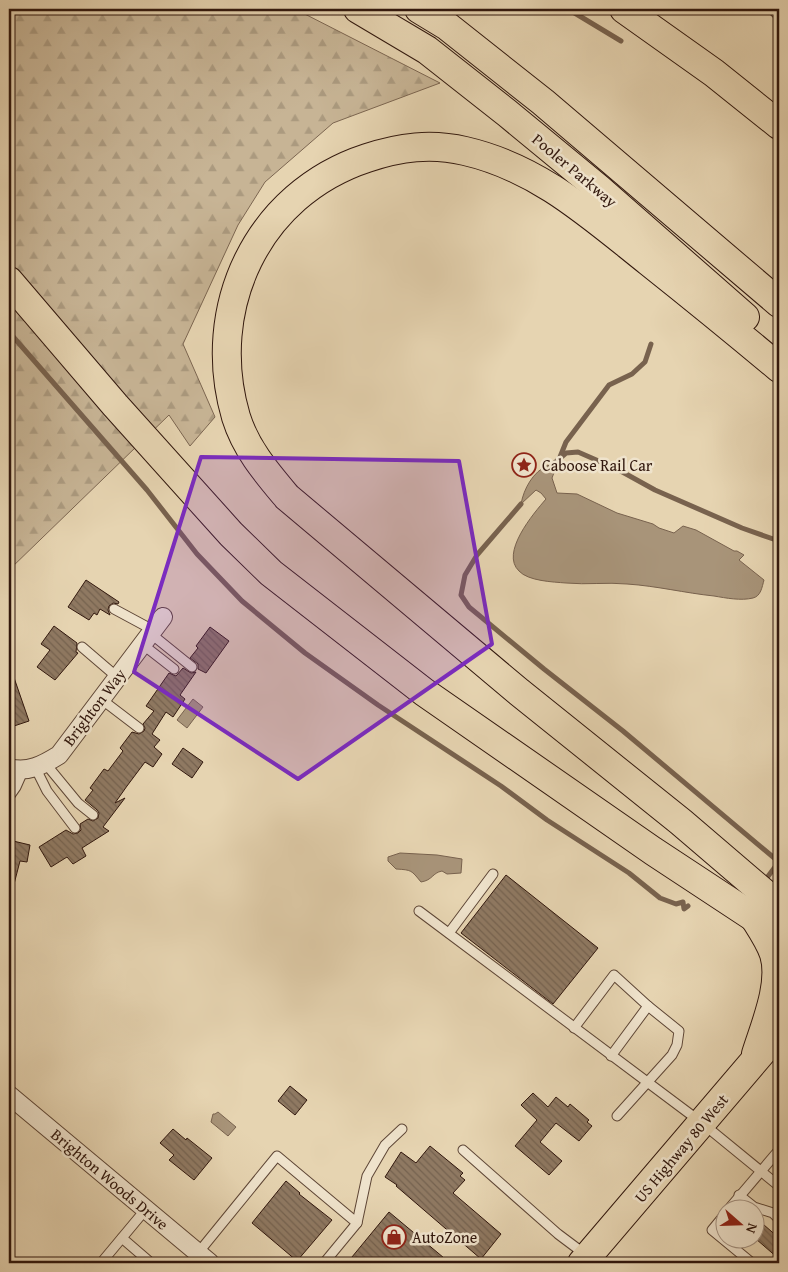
<svg xmlns="http://www.w3.org/2000/svg" width="788" height="1272" viewBox="0 0 788 1272" font-family="'Gentium Book Plus',serif">
<style>
.forest{fill:url(#forest-firs);stroke:#7c6651}
.water{fill:#a89479;stroke:#78624e}
.lines{fill:none;stroke-linecap:round;stroke-linejoin:round}
.stream{stroke:#78624e;stroke-width:5}
.building{fill:url(#building-back-hatch);stroke:#31170d}
.service-casing{stroke:#5e4636;stroke-width:11}
.minor-casing{stroke:#5e4636;stroke-width:20}
.primary-casing{stroke:#31170d;stroke-width:30}
.service{stroke:#efe3cc;stroke-width:9}
.minor{stroke:#efe3cc;stroke-width:18}
.primary{stroke:#e6d4b1;stroke-width:28}
.marked{fill:#7b2cbf;fill-opacity:0.2;stroke:#7b2cbf;stroke-width:4;stroke-linejoin:round}
.labels{text-anchor:middle;dominant-baseline:central;stroke-width:5;stroke-linejoin:round;paint-order:stroke}
.street-label{font-size:16px;fill:#31170d;stroke:#efe3cc}
.poi-label{font-size:16px;fill:#31170d;stroke:#efe3cc;text-anchor:start}
</style>
<defs>
<pattern id="forest-firs" width="22" height="20" patternUnits="userSpaceOnUse" patternTransform="scale(1.25)"><rect width="22" height="20" fill="#c7b495"/><path d="M5 1l3.5 6h-7zM16 11l3.5 6h-7z" fill="#ab9a7f"/></pattern>
<pattern id="building-back-hatch" width="6" height="6" patternUnits="userSpaceOnUse" patternTransform="scale(1.25)"><rect width="6" height="6" fill="#8f7962"/><path d="M-1 5l2 2M0 0l6 6M5-1l2 2" fill="none" stroke="#75624f"/></pattern>
</defs>
<rect width="100%" height="100%" fill="#e6d4b1"/>
<filter id="stains"><feTurbulence type="fractalNoise" baseFrequency=".004" numOctaves="4"/><feColorMatrix values="0 0 0 0 .2 0 0 0 0 .09 0 0 0 0 .02 0 0 0 .5 -.17"/></filter>
<radialGradient id="worn" r=".72"><stop offset=".6" stop-color="#630" stop-opacity="0"/><stop offset="1" stop-color="#630" stop-opacity=".3"/></radialGradient>
<path class="forest" d="M9,9h286l145,74 -107,40 -68,59 -27,43 -55,119 32,73 -25,29 -21,-31 -160,155z"/>
<g class="water">
<path d="M548,465l7,5 -3,8 5,15 20,1 40,19 36,11 6,4 15,5 9,-7 13,4 38,21h3l7,4 -5,5 25,20c-2,7 -3,16 -11,18 -12,3 -27,0 -39,-2 -29,-3 -57,-10 -87,-12 -20,-2 -40,1 -61,-1 -13,-1 -38,-2 -47,-12 -19,-18 14,-57 27,-72l-5,-6 -5,-3 -15,14c3,-16 12,-32 27,-39z"/>
<path d="M193,699l10,8 -16,21 -10,-8z"/>
<path d="M400,853l37,2 25,4 -1,14 -14,1 -5,-3c-10,2 -9,9 -21,11 -10,-12 -9,-12 -25,-13l-8,-8v-4z"/>
<path d="M218,1112l18,15 -8,9 -17,-14 2,-8h2z"/>
</g>
<g class="lines">
<g class="stream">
<path d="M568,9l53,32"/>
<path d="M9,332l138,158 50,64 45,47 63,52 73,52 123,81 46,34 82,53 31,25 16,6 7,-2 1,7 4,-3"/>
<path d="M560,457l6,-15 43,-57 23,-11 13,-12 6,-18"/>
<path d="M550,467l16,-14 12,-1 39,17 38,21 87,38 37,13"/>
<path d="M521,504l-44,51 -12,20 -4,20 8,12 75,62 79,62 156,131"/>
<path d="M766,879l9,-12"/>
</g>
</g>
<g class="building">
<path d="M86,580l33,22 -1,2 -5,-1 -4,3 -1,4 2,5 -10,-6 -3,6 -3,-2 -5,7 -21,-13z"/>
<path d="M54,626l23,17 -1,9 2,1 -23,27 -18,-13 13,-17 -9,-6z"/>
<path d="M210,627l19,14 -23,32 -8,-4v-5l-8,-6 8,-10 -2,-2z"/>
<path d="M183,668l8,5 5,-1 -16,23 5,4 -12,18 -7,-5 -14,22 8,6 -6,7 8,7 -9,13 -8,-5 -18,24 -12,17 10,-5 -22,29 6,4 -27,17 4,8 -13,8 -6,-7 -16,10 -12,-20 27,-17 7,4 5,-1 3,-3 -1,-6 8,-5 5,2 5,-3 1,-5 -2,-3 -12,-10 8,-10 -3,-2 14,-19 4,2 15,-20 -3,-3 12,-16 7,2 5,-3 1,-3 -2,-4 11,-13 -8,-5 23,-33 7,3z"/>
<path d="M11,669l18,52 -15,5 -5,-15v-41z"/>
<path d="M183,748l20,14 -11,16 -20,-14z"/>
<path d="M9,840l21,5 -3,17 -7,-1 -7,27h-4z"/>
<path d="M506,875l92,73 -45,56 -92,-71z"/>
<path d="M290,1086l17,14 -12,15 -17,-14z"/>
<path d="M533,1093l15,14 8,-10 12,10 2,-3 19,16 -2,2 5,4 -13,15 -23,-18 -16,19 22,19 -13,14 -34,-29 22,-26 -16,-15z"/>
<path d="M173,1129l13,11 1,-2 25,20 -18,22 -25,-20 5,-5 -14,-12z"/>
<path d="M430,1146l33,27 -3,3 5,4 -12,13 48,41 -20,25 -85,-73 1,-1 -12,-8 16,-25 15,11z"/>
<path d="M286,1181l14,12 -1,1 33,26 -35,41 -45,-38z"/>
<path d="M389,1212l61,51h-103z"/>
<path d="M756,1218l23,20v21l-23,-20z"/>
</g>
<g class="lines">
<g class="service-casing">
<g id="service">
<path d="M772,9l7,7"/>
<path d="M114,609l39,21"/>
<path d="M150,633l42,34"/>
<path d="M142,644l32,25"/>
<path d="M82,647l35,30"/>
<path d="M101,699l38,29"/>
<path d="M45,763l33,40 15,12"/>
<path d="M35,767l12,24 28,37"/>
<path d="M9,797l7,-10 8,-18"/>
<path d="M419,911l283,212 77,63"/>
<path d="M449,933l44,-59"/>
<path d="M574,1028l40,-53 34,31 -37,50"/>
<path d="M617,1116l55,-61 5,-10 2,-14 -31,-25"/>
<path d="M463,1150l95,84 28,21"/>
<path d="M739,1195l15,12 19,6 6,6"/>
<path d="M728,1210l51,-60"/>
<path d="M726,1213l-14,17 40,33"/>
<path d="M357,1223l10,-47 18,-31 17,-16"/>
<path d="M122,1238l29,25"/>
<path d="M198,1253l79,-97 80,67 -33,40"/>
<path d="M101,1263l45,-54"/>
</g>
</g>
<g class="minor-casing">
<g id="minor">
<path d="M9,768c19,5 34,-3 50,-13l104,-138"/>
<path d="M9,1095l201,168"/>
</g>
</g>
<g class="primary-casing">
<g id="primary">
<path d="M358,9l69,41 80,63 91,75 147,129"/>
<path d="M419,9l28,17 96,76 236,201"/>
<path d="M624,9l90,64 65,52"/>
<path d="M9,281l106,124 116,129 40,39 153,119 229,159 126,83"/>
<path d="M779,368c-43,-36 -86,-71 -130,-106 -58,-46 -110,-94 -184,-111 -34,-8 -65,-4 -98,7 -110,36 -163,150 -131,259 10,32 30,55 51,80l232,195 162,130 83,71 15,16"/>
<path d="M755,919c7,11 15,23 19,35 9,30 -9,71 -18,100"/>
<path d="M582,1263l197,-231"/>
</g>
</g>
<use href="#service" class="service"/>
<use href="#minor" class="minor"/>
<use href="#primary" class="primary"/>
</g>
<path class="marked" d="M201,457l258,4 33,183 -194,135 -164,-107z"/>
<defs>
<g id="sight-ring" transform="scale(1.25)"><circle r="9.5" fill="#efe3cc" stroke="#8f2418" stroke-width="1.5"/><path d="M0-6L1.8-2.2L6-1.7L2.9 1.2L3.7 5.4L0 3.3L-3.7 5.4L-2.9 1.2L-6-1.7L-1.8-2.2Z" fill="#8f2418"/></g>
<g id="shop-ring" transform="scale(1.25)"><circle r="9.5" fill="#efe3cc" stroke="#8f2418" stroke-width="1.5"/><path d="M-5-2.5h2.3a2.7 3.5 0 0 1 5.4 0H5L5.5 6h-11ZM-1.5-2.5h3a1.5 2.3 0 0 0-3 0Z" fill="#8f2418"/></g>
</defs>
<g fill-rule="evenodd">
<use href="#sight-ring" x="524" y="465"/>
<use href="#shop-ring" x="394" y="1237"/>
</g>
<g class="labels">
<g class="street-label">
<text transform="translate(575 170) rotate(40)">Pooler Parkway</text>
<text transform="translate(94 707) rotate(-53)">Brighton Way</text>
<text transform="translate(681 1148) rotate(-50)">US Highway 80 West</text>
<text transform="translate(110 1179) rotate(40)">Brighton Woods Drive</text>
</g>
<g class="poi-label">
<text x="542" y="465">Caboose Rail Car</text>
<text x="412" y="1237">AutoZone</text>
</g>
</g>
<rect width="788" height="1272" fill="none" stroke="#e6d4b1" stroke-width="30"/>
<rect x="10" y="10" width="768" height="1252" fill="none" stroke="#31170d" stroke-width="2.5"/>
<rect x="15" y="15" width="758" height="1242" fill="none" stroke="#31170d"/>
<g transform="translate(740 1224) rotate(110)"><circle r="24" fill="#efe3cc" stroke="#a39180"/>
<path d="M0-4L9 19L0 12L-9 19Z" fill="#8f2418"/>
<text y="-8" font-size="14" font-weight="bold" text-anchor="middle" fill="#31170d">N</text>
</g>
<rect width="100%" height="100%" filter="url(#stains)"/>
<rect width="100%" height="100%" fill="url(#worn)"/>
</svg>
